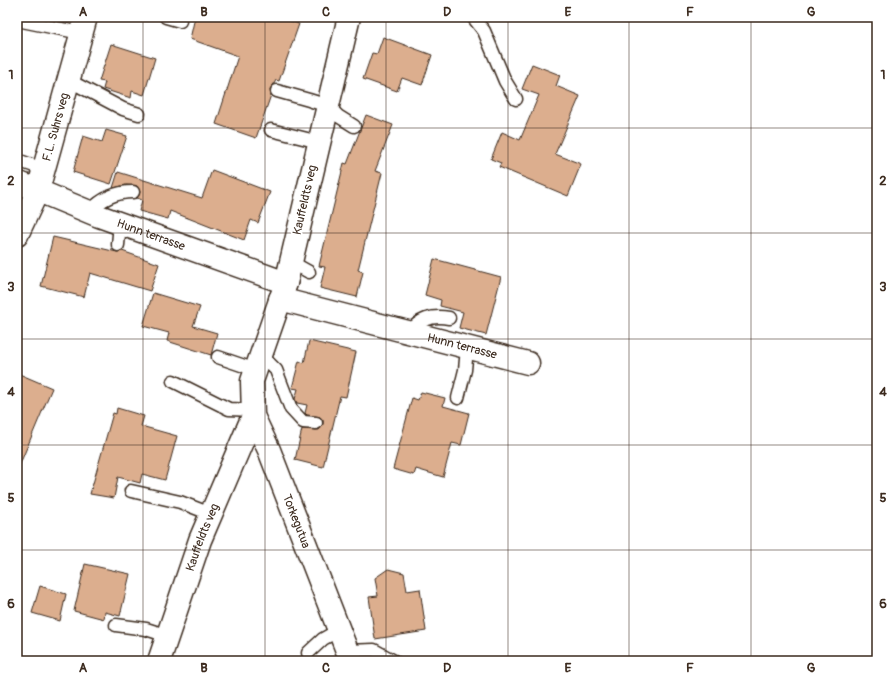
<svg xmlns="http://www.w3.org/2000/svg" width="894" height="678" viewBox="0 0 894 678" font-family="Pangolin,sans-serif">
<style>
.building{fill:#dcae8e;stroke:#3b2a1e}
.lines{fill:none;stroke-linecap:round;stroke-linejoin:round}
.service-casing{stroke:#3b2a1e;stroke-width:15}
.minor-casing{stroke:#3b2a1e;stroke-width:25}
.service{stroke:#fff;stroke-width:12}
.minor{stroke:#fff;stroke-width:22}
.grid{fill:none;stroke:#3b2a1e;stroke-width:1;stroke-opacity:0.55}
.labels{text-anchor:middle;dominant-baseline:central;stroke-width:3.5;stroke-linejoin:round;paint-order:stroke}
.street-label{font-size:12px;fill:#3b2a1e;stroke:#fff}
.neatline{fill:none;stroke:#3b2a1e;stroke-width:1.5}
.grid-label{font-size:13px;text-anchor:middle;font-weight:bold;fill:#3b2a1e}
</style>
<rect width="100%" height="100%" fill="#fff"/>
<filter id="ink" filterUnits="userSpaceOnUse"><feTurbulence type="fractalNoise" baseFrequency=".025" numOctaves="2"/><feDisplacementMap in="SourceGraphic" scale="8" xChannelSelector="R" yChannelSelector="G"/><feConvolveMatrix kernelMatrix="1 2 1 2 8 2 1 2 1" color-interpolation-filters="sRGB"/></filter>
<g filter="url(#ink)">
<g class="building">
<path d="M195,17h84l20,7 -20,57 -3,-1 -2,4 -4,5 1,6 -15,43 -40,-14 22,-68 -48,-17z"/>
<path d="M383,37l49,18 -10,30 -20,-7 -5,13 -34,-12 9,-26 5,1z"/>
<path d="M111,44l44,14 -11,37 -12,-4 -1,7 -28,-9 2,-7 -6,-1z"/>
<path d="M532,64l28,11 -4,11 24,10 -25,58 26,10 -13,32 -69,-29 2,-4 -10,-4 11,-27 18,8 19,-45 -17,-6z"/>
<path d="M366,115l27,10 -18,46 7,2 -24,97 5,2 -6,25 -37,-9 5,-21 -6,-1 25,-103 3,1z"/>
<path d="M106,130l21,6 -16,48 -38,-12 10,-36 19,6z"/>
<path d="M212,170l58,22 -12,31 -7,-3 -7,20 -74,-29 -2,8 -29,-8 3,-11 -5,-2 3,-6 -3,-6 -11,-1 -13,3 5,-16 84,26z"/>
<path d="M53,237l64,15 5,-1 37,13 -9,27 -60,-18 -6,24 -43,-11z"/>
<path d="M434,259l67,18 -15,58 -27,-7 4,-16 -23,-6 1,-6 -16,-5z"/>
<path d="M153,293l47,14 -7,19 24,7 -6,22 -44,-14 2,-8 -26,-7z"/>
<path d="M309,341l47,11 -10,45 -6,-1 -17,71 -28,-7 7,-31 17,1 4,-6v-4l-3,-3 -13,-2 -2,-2 2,-8 -10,-2 -2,-4 3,-10 -6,-1 7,-27 5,2z"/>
<path d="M17,373l35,15 -35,83z"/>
<path d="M421,392l24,6 -2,8 26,7 -8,32 -9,-2 -9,34 -27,-8 -2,6 -21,-6 19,-71 6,2z"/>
<path d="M117,408l27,8 -3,10 36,10 -12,44 -23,-6 -2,9 -22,-6 -4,21 -24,-4 23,-81 3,1z"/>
<path d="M85,564l45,10 -10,42 -15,-4 -1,7 -30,-8z"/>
<path d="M388,569l16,4 3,18 13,-2 6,42 -51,8 -6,-42 9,-1 -3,-18z"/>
<path d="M40,586l26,8 -6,27 -28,-8z"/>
</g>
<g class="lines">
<g class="service-casing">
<g id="service">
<path d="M166,17l14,4"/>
<path d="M473,17l11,14 21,50 11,18"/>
<path d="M17,20l64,13"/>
<path d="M68,80l55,29 16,5"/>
<path d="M277,91l32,9 19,6 10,10 16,10"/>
<path d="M271,130l48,12"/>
<path d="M17,160l26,9"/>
<path d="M89,212c12,-13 26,-20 44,-20"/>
<path d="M118,245l2,-22"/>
<path d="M291,262l18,10"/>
<path d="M408,333c12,-14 23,-18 41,-15"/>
<path d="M261,355l15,15 15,39 12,13 13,1"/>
<path d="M218,357l38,13"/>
<path d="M173,381l56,28 24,1"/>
<path d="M458,398l7,-28 2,-22"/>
<path d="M131,491l49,11 31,12"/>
<path d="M116,625l30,4 22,7"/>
<path d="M347,651l27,-1 20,11"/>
<path d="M308,653l15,-14 16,-9"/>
</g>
</g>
<g class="minor-casing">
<g id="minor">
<path id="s1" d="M349,17l-63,266 -34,98 1,35 16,34 82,211"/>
<path id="s2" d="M17,182l82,34 187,67"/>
<path id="s3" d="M17,235l21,-45 48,-173"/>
<path id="s4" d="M280,299l248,64"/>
<path id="s5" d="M159,661l41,-121 53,-124"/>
</g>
</g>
<use href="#service" class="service"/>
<use href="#minor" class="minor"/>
</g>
</g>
<path class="grid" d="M143,17v644M265,17v644M386,17v644M508,17v644M629,17v644M751,17v644M17,128h860M17,233h860M17,339h860M17,445h860M17,550h860"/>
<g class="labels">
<g class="street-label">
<text stroke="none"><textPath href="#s3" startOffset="115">F.L. Suhrs veg</textPath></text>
<text transform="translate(305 200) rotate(-77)">Kauffeldts veg</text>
<text stroke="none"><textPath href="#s2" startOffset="144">Hunn terrasse</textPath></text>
<text stroke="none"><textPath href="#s4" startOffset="188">Hunn terrasse</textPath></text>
<text stroke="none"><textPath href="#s1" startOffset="526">Torkegutua</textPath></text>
<text stroke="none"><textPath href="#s5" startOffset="131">Kauffeldts veg</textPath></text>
</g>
</g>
<rect width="894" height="678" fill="none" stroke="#fff" stroke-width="44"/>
<rect x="22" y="22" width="850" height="634" class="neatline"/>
<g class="grid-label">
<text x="83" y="16">A</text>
<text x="204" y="16">B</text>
<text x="326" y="16">C</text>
<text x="447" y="16">D</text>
<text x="568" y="16">E</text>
<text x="690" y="16">F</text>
<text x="811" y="16">G</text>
<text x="11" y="79">1</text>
<text x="883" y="79">1</text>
<text x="11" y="185">2</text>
<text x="883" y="185">2</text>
<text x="11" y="291">3</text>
<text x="883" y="291">3</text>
<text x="11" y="396">4</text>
<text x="883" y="396">4</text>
<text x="11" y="502">5</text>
<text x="883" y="502">5</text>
<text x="11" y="608">6</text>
<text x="883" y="608">6</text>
<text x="83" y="672">A</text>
<text x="204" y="672">B</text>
<text x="326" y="672">C</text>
<text x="447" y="672">D</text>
<text x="568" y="672">E</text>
<text x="690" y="672">F</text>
<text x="811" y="672">G</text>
</g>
</svg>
